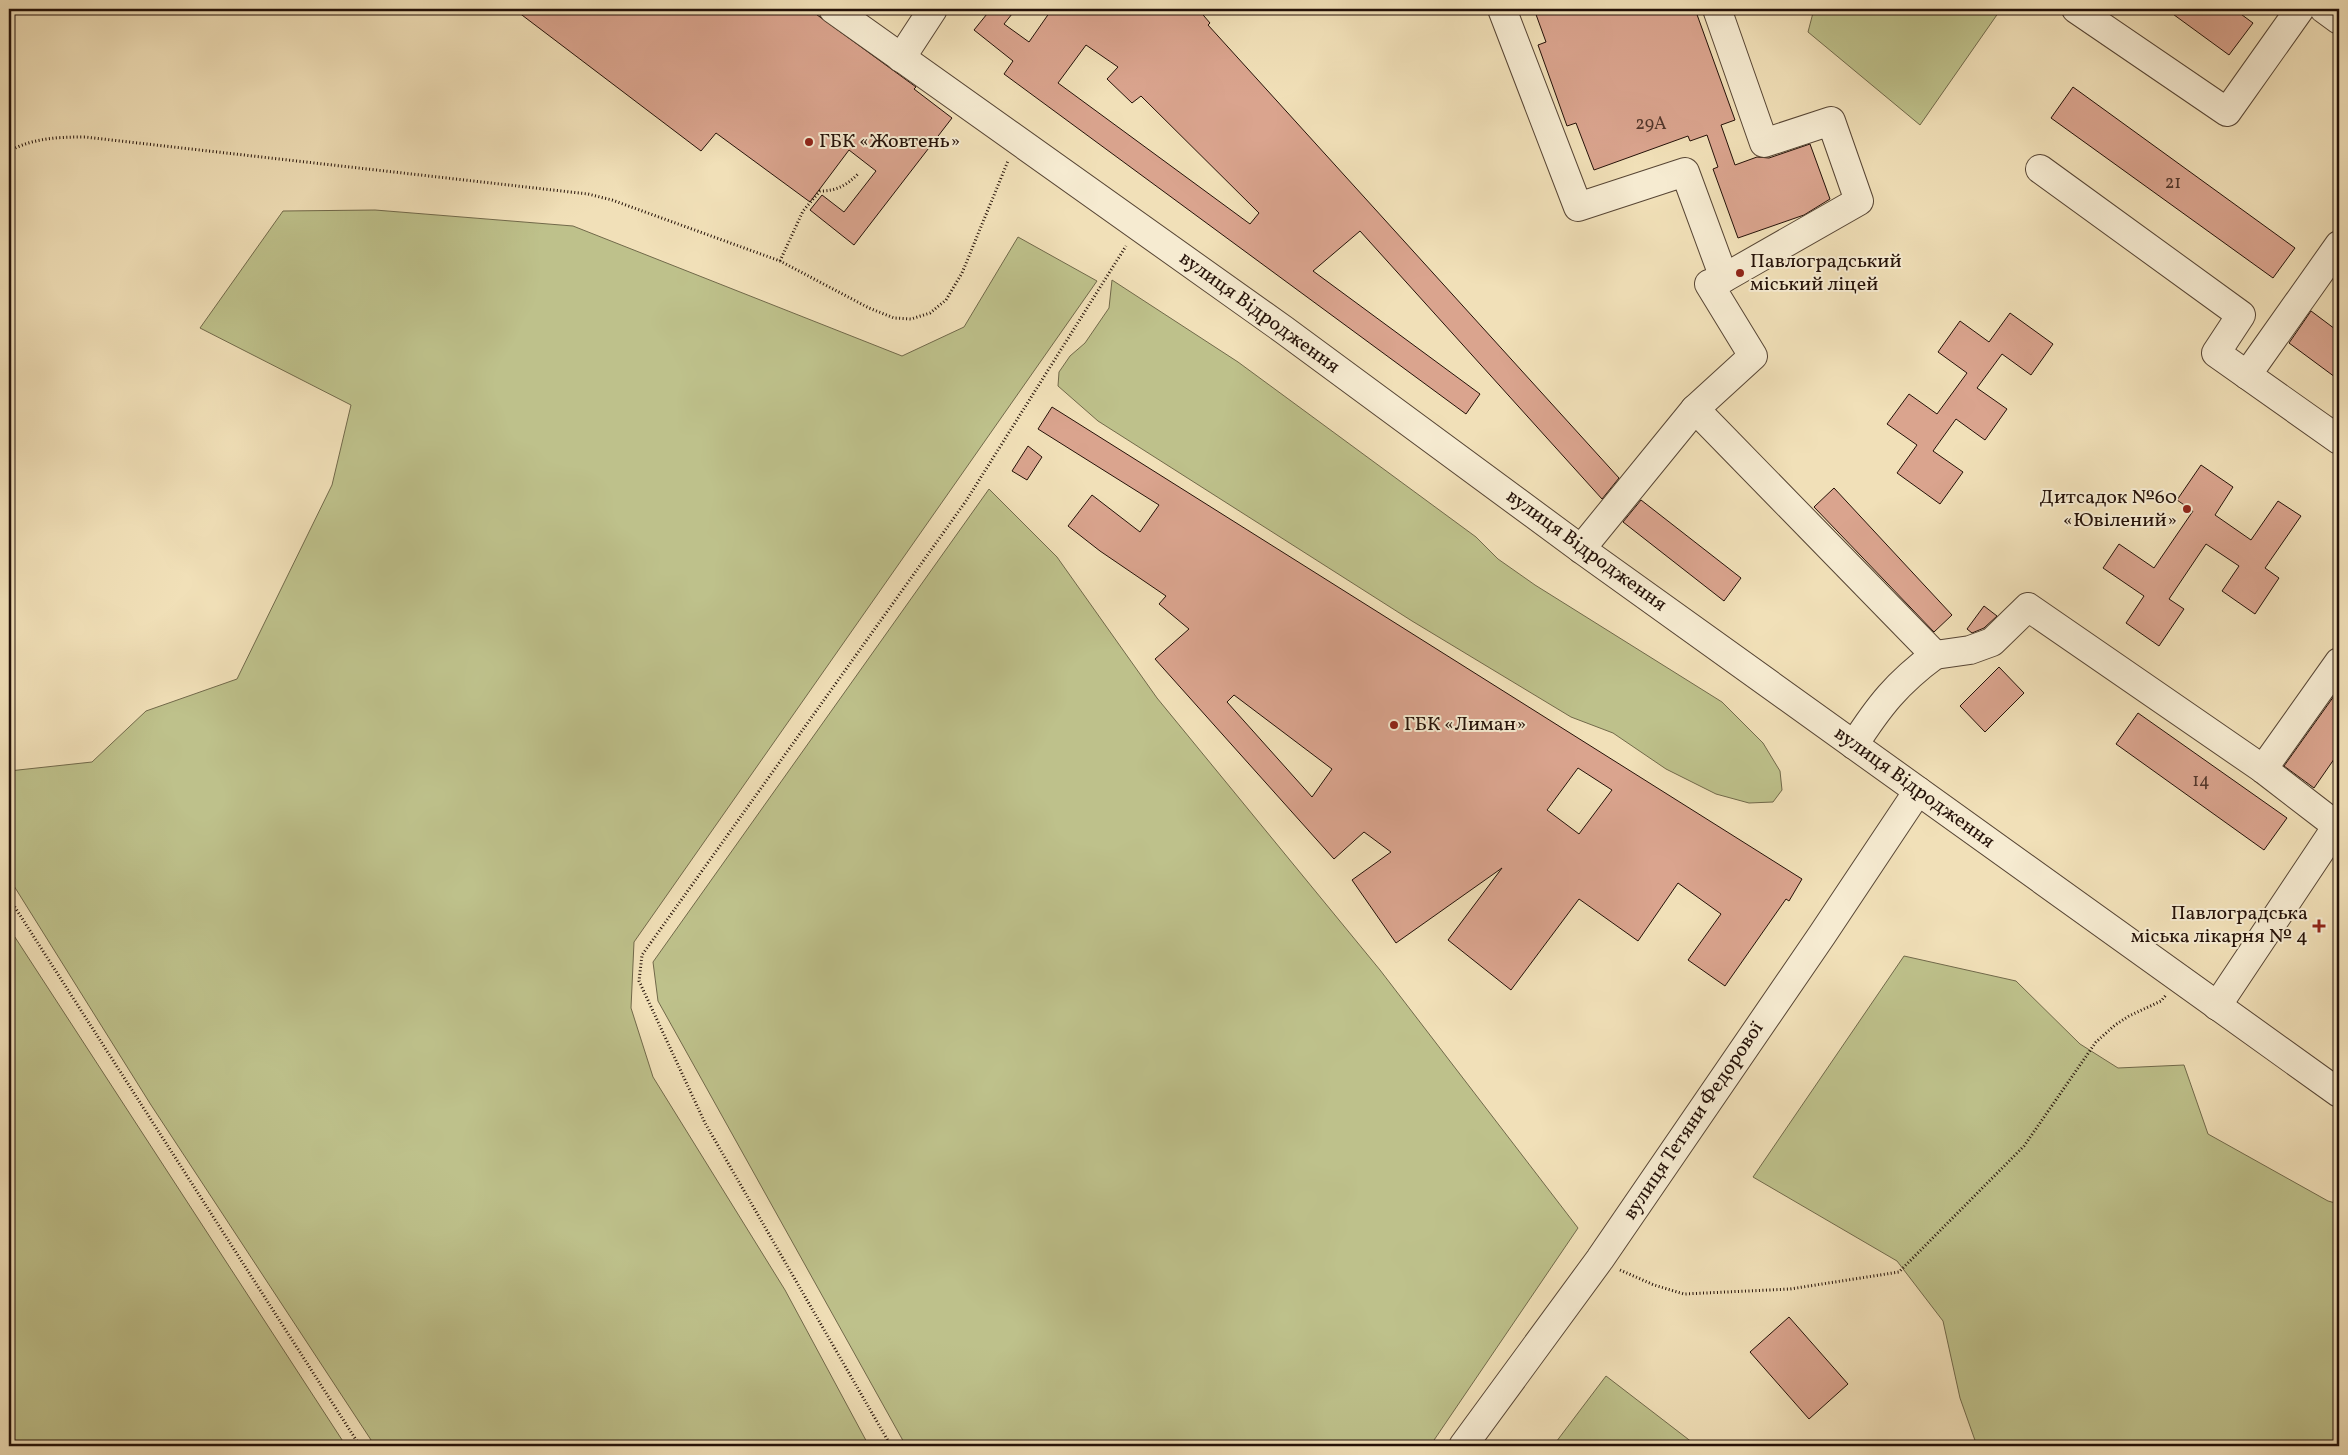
<svg xmlns="http://www.w3.org/2000/svg" width="2348" height="1455" viewBox="0 0 2348 1455" font-family="Vollkorn,serif">
<style>
.green{fill:#bec18b;stroke:#71694a}
.building{fill:#daa48e;stroke:#241108;fill-rule:evenodd}
.lines{fill:none;stroke-linecap:round;stroke-linejoin:round}
.minor-casing{stroke:#574534;stroke-width:30}
.path{stroke:#241108;stroke-width:3;stroke-dasharray:1 2.5;stroke-linecap:butt}
.minor{stroke:#f6ebd1;stroke-width:28}
.poi-dot{fill:#8f2418;stroke:#f6ebd1;stroke-width:2}
.labels{text-anchor:middle;dominant-baseline:central;stroke-width:4;stroke-linejoin:round;paint-order:stroke}
.number-label{font-size:18px;fill:#52362a}
.poi-label{font-size:20px;fill:#241108;stroke:#f6ebd1;text-anchor:start}
.street-label{font-size:20px;fill:#241108;stroke:#f6ebd1}
</style>
<rect width="100%" height="100%" fill="#f1e0b8"/>
<filter id="stains"><feTurbulence type="fractalNoise" baseFrequency=".004" numOctaves="4"/><feColorMatrix values="0 0 0 0 .2 0 0 0 0 .09 0 0 0 0 .02 0 0 0 .5 -.17"/></filter>
<radialGradient id="worn" r=".72"><stop offset=".6" stop-color="#630" stop-opacity="0"/><stop offset="1" stop-color="#630" stop-opacity=".3"/></radialGradient>
<g class="green">
<path d="M1814,9h187l-81,116 -112,-93z"/>
<path d="M375,210l198,16 329,130 62,-29 54,-90 79,44 -463,661 -3,66 22,69 132,213 84,156h-494l-224,-341 -142,-227v-107l83,-9 54,-51 91,-32 95,-194 19,-80 -151,-77 83,-117z"/>
<path d="M1112,280l126,82 238,175 22,22 37,26 187,117 41,41 17,28 2,19 -9,12 -24,1 -33,-9 -50,-25 -53,-36 -42,-16 -159,-96 -314,-200 -40,-35 1,-14 11,-16 15,-13 24,-35z"/>
<path d="M989,489l68,68 100,141 223,272 198,258 -148,218h-524l-248,-445 -5,-39z"/>
<path d="M9,928l337,518h-337z"/>
<path d="M1904,956l112,25 64,63 38,24 66,-3 24,69 120,67 11,3v242h-362l-17,-48 -17,-77 -46,-60 -144,-84z"/>
<path d="M1606,1376l91,70h-144z"/>
</g>
<g class="building">
<path d="M514,9h295l107,78 -2,2 38,29 -98,127 -44,-35 12,-15 22,17 32,-41 -27,-21 -39,52 -94,-69 -15,18z"/>
<path d="M991,9h25l-12,15 25,18 23,-33h146l12,14 -2,2 411,453 -17,21 -242,-268 -47,40 167,123 -14,20 -462,-340 9,-13 -39,-31zM1086,45l32,22 -11,12 25,24 9,-7 118,117 -9,11 -192,-141z"/>
<path d="M1534,9h161l40,111 -14,5 14,40 22,-8 12,1 41,-14 20,55 -26,16 -66,23 -25,-69 5,-2 -11,-32 -17,6 -2,-5 -94,34 -18,-47 -9,3 -29,-81 8,-3z"/>
<path d="M2166,9h68l19,14 -24,32z"/>
<path d="M2073,87l222,161 -22,30 -222,-160z"/>
<path d="M2311,311l28,21v48l-50,-37z"/>
<path d="M2010,313l43,31 -22,31 -29,-21 -25,34 30,21 -22,31 -29,-21 -23,32 30,21 -23,32 -43,-31 20,-28 -30,-21 22,-30 28,20 30,-41 -29,-21 22,-31 29,21z"/>
<path d="M1052,407l750,472 -13,22 -3,-2 -61,87 -37,-26 33,-46 -43,-31 -40,58 -59,-42 -68,91 -63,-50 54,-72 -106,75 -44,-63 39,-28 -27,-20 -30,27 -179,-200 34,-30 -30,-25 7,-8 -66,-45 -32,-25 24,-31 48,37 19,-27 -121,-76zM1234,695l98,74 -20,28 -85,-95zM1578,768l34,22 -33,44 -32,-24z"/>
<path d="M1028,446l14,11 -15,23 -15,-9z"/>
<path d="M2201,465l32,22 -18,28 36,25 27,-39 23,15 -36,52 14,10 -24,36 -33,-23 17,-25 -33,-22 -37,55 15,10 -25,37 -33,-23 18,-27 -41,-28 16,-24 35,24 39,-57 -16,-11z"/>
<path d="M1834,488l118,127 -18,17 -120,-125z"/>
<path d="M1641,500l100,78 -17,23 -101,-79z"/>
<path d="M1984,606l13,10 -13,12 -12,5 -5,-4z"/>
<path d="M1999,667l25,26 -39,39 -25,-26z"/>
<path d="M2339,689v63l-25,36 -30,-22z"/>
<path d="M2138,713l149,105 -23,32 -148,-106z"/>
<path d="M1789,1317l59,67 -39,35 -59,-67z"/>
</g>
<g class="lines">
<g class="minor-casing">
<g id="minor">
<path d="M833,9l451,321 297,219 758,544"/>
<path d="M1502,9l76,198 107,-35 39,106"/>
<path d="M2076,9l151,103 73,-103"/>
<path d="M2324,9l15,11"/>
<path d="M901,58l32,-49"/>
<path d="M2040,169l201,146 -25,38 123,87"/>
<path d="M2247,375l92,-130"/>
<path d="M1695,409l240,246c-38,28 -56,51 -81,90"/>
<path d="M1581,549l114,-140 58,-53 -44,-72 15,-6 135,-77 -28,-80 -67,22 -47,-134"/>
<path d="M1935,655l35,-5 22,-8 36,-35 235,162 74,57"/>
<path d="M2263,769l76,-107"/>
<path d="M2217,1006l122,-183"/>
<path d="M1463,1446l137,-187 222,-324 96,-144"/>
</g>
</g>
<g class="path">
<path d="M9,151c25,-13 48,-14 76,-14l503,57 24,6 168,61 89,47 25,10 17,1 19,-6 16,-13 16,-27 46,-112"/>
<path d="M780,261l23,-50 17,-20c17,0 27,-6 39,-18"/>
<path d="M9,898l351,548"/>
<path d="M1620,1270l34,15 30,9 106,-5 109,-17 125,-126 72,-104 19,-17 14,-9 32,-15 5,-6"/>
<path d="M891,1446l-186,-323 -66,-142 3,-26 324,-454 160,-255"/>
</g>
<use href="#minor" class="minor"/>
</g>
<g class="poi-dot">
<circle cx="809" cy="142" r="5"/>
<circle cx="1740" cy="273" r="5"/>
<circle cx="2187" cy="509" r="5"/>
<circle cx="1394" cy="725" r="5"/>
<path d="M2316.5 918.5h5v5h5v5h-5v5h-5v-5h-5v-5h5z"/>
</g>
<g class="labels">
<g class="number-label">
<text x="1651" y="124">29А</text>
<text x="2173" y="183">21</text>
<text x="2201" y="781">14</text>
</g>
<g class="poi-label">
<text x="819" y="142">ГБК «Жовтень»</text>
<text x="1750" y="262">Павлоградський<tspan x="1750" dy="23">міський ліцей</tspan></text>
<text x="2177" y="498" text-anchor="end">Дитсадок №60<tspan x="2177" dy="23">«Ювілений»</tspan></text>
<text x="1404" y="725">ГБК «Лиман»</text>
<text x="2308" y="914" text-anchor="end">Павлоградська<tspan x="2308" dy="23">міська лікарня № 4</tspan></text>
</g>
<g class="street-label">
<text transform="translate(1259 313) rotate(36)">вулиця Відродження</text>
<text transform="translate(1586 551) rotate(36)">вулиця Відродження</text>
<text transform="translate(1914 788) rotate(36)">вулиця Відродження</text>
<text transform="translate(1694 1121) rotate(-56)">вулиця Тетяни Федорової</text>
</g>
</g>
<rect width="2348" height="1455" fill="none" stroke="#f1e0b8" stroke-width="30"/>
<rect x="10" y="10" width="2328" height="1435" fill="none" stroke="#241108" stroke-width="2.5"/>
<rect x="15" y="15" width="2318" height="1425" fill="none" stroke="#241108"/>
<rect width="100%" height="100%" filter="url(#stains)"/>
<rect width="100%" height="100%" fill="url(#worn)"/>
</svg>
